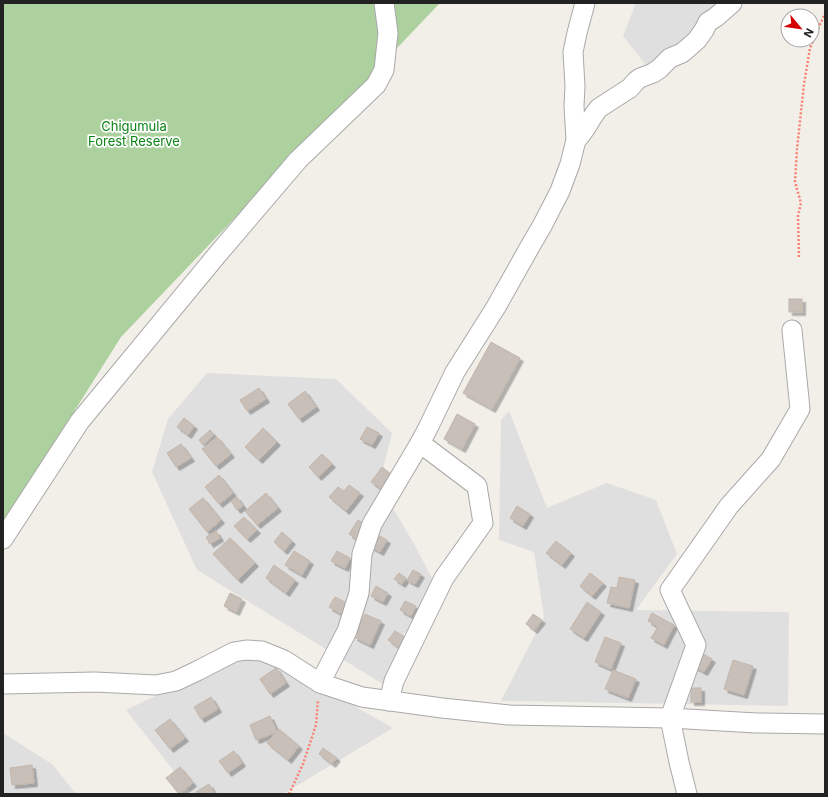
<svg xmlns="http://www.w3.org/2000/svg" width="828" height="797" viewBox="0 0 828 797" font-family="Inter,sans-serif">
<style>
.residential{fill:#e0dfdf}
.forest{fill:#add19e}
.building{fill:#c7bfb8;stroke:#c4b6ab;filter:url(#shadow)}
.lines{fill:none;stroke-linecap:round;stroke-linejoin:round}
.minor-casing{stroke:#a9a9a9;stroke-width:21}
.path{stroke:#fa8072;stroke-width:2.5;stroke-dasharray:2 2;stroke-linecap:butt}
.minor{stroke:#fff;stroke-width:19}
.labels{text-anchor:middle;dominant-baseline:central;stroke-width:3.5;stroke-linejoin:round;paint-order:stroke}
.park-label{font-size:13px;fill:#0c8416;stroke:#fff}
</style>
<defs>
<filter id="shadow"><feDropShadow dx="3.5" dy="3.5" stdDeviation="0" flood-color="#0004"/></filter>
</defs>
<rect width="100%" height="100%" fill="#f2efe9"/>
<g class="residential">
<path d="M636,3h91l-77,67 -27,-34z"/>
<path d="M207,373l129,6 56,54 -13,51 35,60 27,51 -39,41 -16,50 -189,-116 -45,-98 16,-53z"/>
<path d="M509,411l38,97 60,-25 49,17 21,54 -41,56 153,2 -1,94 -287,-5 43,-84 -10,-65 -35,-12 2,-120z"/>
<path d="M254,649l139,79 -110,66h-91l-66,-84z"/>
<path d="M3,733l49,31 24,30h-73z"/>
</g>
<path class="forest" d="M3,3h437l-319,334 -107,170 -11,14z"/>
<g class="building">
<rect x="789" y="299" width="13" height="13"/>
<path d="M491,342l29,16 -28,51 -29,-16z"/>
<path d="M259,388l7,11 -19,12 -7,-11z"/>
<path d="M305,391l11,16 -17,12 -11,-15z"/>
<path d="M457,414l18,10 -13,25 -18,-10z"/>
<path d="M184,418l10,8 -6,9 -11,-8z"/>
<path d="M367,427l12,6 -7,12 -12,-6z"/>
<path d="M263,428l14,14 -18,18 -14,-13z"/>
<path d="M210,430l4,5 -11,10 -4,-5z"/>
<path d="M217,437l14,17 -15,12 -14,-17z"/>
<path d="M181,444l10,14 -15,9 -9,-14z"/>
<path d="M322,454l10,10 -14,13 -9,-10z"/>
<path d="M382,467l10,8 -10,14 -11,-7z"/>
<path d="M219,475l14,18 -14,11 -14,-17z"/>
<path d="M349,485l11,8 -14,18 -17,-14 9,-10 6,4z"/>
<path d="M266,493l12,15 -21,17 -12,-14z"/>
<path d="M237,497l6,9 -6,4 -6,-9z"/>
<path d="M203,498l18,22 -14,12 -18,-23z"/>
<path d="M517,506l13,8 -7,12 -13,-8z"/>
<path d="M244,517l13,13 -10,9 -13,-13z"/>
<path d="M358,520l10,6 -9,15 -10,-7z"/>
<path d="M216,531l4,7 -10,6 -4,-7z"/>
<path d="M282,532l10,9 -8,10 -10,-9z"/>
<path d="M378,535l9,5 -7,12 -9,-5z"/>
<path d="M230,538l25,25 -17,17 -25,-26z"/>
<path d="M556,541l15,12 -9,12 -16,-12z"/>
<path d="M294,551l16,10 -8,14 -17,-10z"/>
<path d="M337,551l13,7 -5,10 -14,-7z"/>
<path d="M274,565l21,15 -9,13 -20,-15z"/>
<path d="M413,570l8,4 -6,10 -8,-4z"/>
<path d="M399,573l7,5 -4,6 -8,-5z"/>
<path d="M590,573l13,10 -11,13 -12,-10z"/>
<path d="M619,577l16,3 -6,28 -22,-5 4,-16 6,1z"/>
<path d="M376,586l12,7 -5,9 -12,-6z"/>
<path d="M230,593l12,6 -6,13 -12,-6z"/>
<path d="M335,597l18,9 -6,11 -18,-10z"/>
<path d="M405,601l11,5 -5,10 -11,-6z"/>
<path d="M587,602l14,10 -17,26 -14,-9z"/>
<path d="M652,613l22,12 -10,20 -13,-7 7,-11 -10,-6z"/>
<path d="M365,614l16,7 -11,24 -16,-8z"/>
<path d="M533,614l9,6 -8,10 -8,-6z"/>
<path d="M395,631l10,6 -7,10 -10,-7z"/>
<path d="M605,637l16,6 -10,26 -16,-7z"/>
<path d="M700,652l12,7 -8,13 -11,-6z"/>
<path d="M733,660l20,6 -9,29 -20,-6z"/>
<path d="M276,668l10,15 -16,11 -10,-15z"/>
<path d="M613,670l23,9 -8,19 -23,-9z"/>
<rect x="691" y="688" width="10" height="14"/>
<path d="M211,697l7,12 -17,10 -7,-12z"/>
<path d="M270,716l7,16 -21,8 -6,-15z"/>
<path d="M170,719l15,19 -15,11 -15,-19z"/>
<path d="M279,729l20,17 -11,14 -21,-17z"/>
<path d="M323,748l14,10 -5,6 -13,-10z"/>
<path d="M234,751l8,12 -14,10 -9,-12z"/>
<path d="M32,765l2,18 -22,2 -2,-17z"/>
<path d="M180,767l13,16 -14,11 -13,-16z"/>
<path d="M209,784l6,10h-18l-1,-2z"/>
</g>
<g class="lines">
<g class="minor-casing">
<g id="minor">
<path d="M576,140c10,-9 14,-22 23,-32l31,-20 6,-7 4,-3 13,-5 6,-4 11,-11 12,-5 6,-5 9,-8 7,-10 4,-8 8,-5 16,-14"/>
<path d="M3,539l77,-118 137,-166 81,-95 78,-75 8,-15 4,-37 -4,-30"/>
<path d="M320,683l27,-52 12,-38 3,-39 10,-30 48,-81 8,-15 27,-56 41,-65 36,-64 10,-17 18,-35 10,-27 6,-24 -2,-34 1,-20 -2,-34 4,-19 8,-30"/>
<path d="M3,684l92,-2 61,3 20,-4 21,-10 37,-19 12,-2 16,1 22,9 36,23 42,14 80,11 67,7 161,3 86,5 69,1"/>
<path d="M389,701l5,-20 50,-103 39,-55 -6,-37 -57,-43"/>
<path d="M687,794l-8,-32 -9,-44 26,-73 -26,-55 59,-84 42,-47 29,-50 -8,-79"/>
</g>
</g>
<g class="path">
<path d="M799,257l-1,-41 3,-13 -6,-21 2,-33 7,-65 6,-36 15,-35"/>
<path d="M289,794l14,-30 13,-39 2,-25"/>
</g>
<use href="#minor" class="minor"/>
</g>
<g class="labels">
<g class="park-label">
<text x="134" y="126">Chigumula<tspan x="134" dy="15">Forest Reserve</tspan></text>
</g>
</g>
<rect width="828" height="797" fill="none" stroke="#222222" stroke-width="8"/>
<g transform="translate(800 28) rotate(119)"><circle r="19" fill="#ffffff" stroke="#a7a7a7"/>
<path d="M0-3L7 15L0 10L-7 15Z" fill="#d40000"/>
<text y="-6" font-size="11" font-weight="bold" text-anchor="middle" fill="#222222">N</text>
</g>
</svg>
